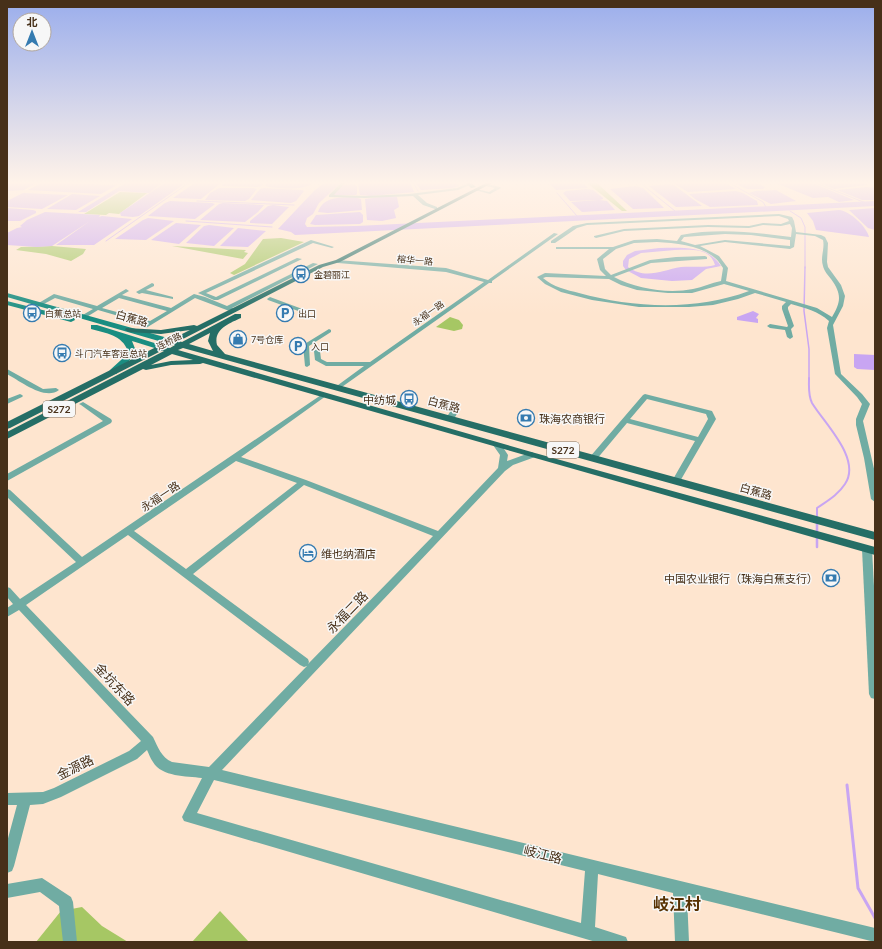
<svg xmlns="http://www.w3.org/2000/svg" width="882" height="949" viewBox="0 0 882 949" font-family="Lato,'Noto Sans SC',sans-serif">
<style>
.green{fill:#a6c764}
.water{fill:#c8a5f2;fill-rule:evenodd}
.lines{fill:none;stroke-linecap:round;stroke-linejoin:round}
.stream-far4{stroke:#c8a5f2;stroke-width:1}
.stream-far3{stroke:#c8a5f2;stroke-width:1.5}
.stream-far2{stroke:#c8a5f2;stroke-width:2}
.stream-far1{stroke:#c8a5f2;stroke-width:2.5}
.stream{stroke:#c8a5f2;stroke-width:3}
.street{fill:#70aca3;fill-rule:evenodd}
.secondary{fill:#1a8d81;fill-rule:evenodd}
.primary{fill:#256e66;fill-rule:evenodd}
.labels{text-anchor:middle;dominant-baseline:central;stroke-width:3;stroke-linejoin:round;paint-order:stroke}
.far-street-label{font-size:9px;fill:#473019;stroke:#f7f7f7}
.far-poi-label{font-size:9px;fill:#473019;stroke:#f7f7f7;text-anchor:start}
.shield{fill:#f7f7f7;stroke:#7c6c5c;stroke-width:1}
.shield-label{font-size:10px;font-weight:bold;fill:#473019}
.street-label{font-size:11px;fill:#473019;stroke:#f7f7f7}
.poi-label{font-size:11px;fill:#473019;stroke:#f7f7f7;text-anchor:end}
.near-street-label{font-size:13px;fill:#473019;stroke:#f7f7f7}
.near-quarter-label{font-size:16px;font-weight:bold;fill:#563000;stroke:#f7f7f7}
</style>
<rect width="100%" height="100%" fill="#fee5cf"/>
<g class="green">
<path d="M586,182h10l31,29h-5z"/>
<path d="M120,192l27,1 -28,21 -10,-1 -3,2 -22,-1z"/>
<path d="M281,238l23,4 -70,33 -4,-2 15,-9 18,-25z"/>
<path d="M52,246l34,3 -3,5 -12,7 -25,-7 -30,-4 5,-3z"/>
<path d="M172,246l74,4 -2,2 4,1 -5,6z"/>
<path d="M450,317l9,3 4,5 -1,4 -8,2 -18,-4z"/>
<path d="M82,907l20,19 26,16h-92l25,-31z"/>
<path d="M220,911l29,31h-57z"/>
</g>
<g class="water">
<path d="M8,182h30l-14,8 -17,1v-8z"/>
<path d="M43,182l74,3 -16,9 -73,-4z"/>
<path d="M127,182h37l-15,11 -30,-2 -33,21h-8z"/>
<path d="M166,182h21l-48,34 -6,1 -12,-1 -1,-3z"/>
<path d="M196,182h26l-21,17 -28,-1z"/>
<path d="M225,182h40l-4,4 -4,1 -34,-1 -1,-1z"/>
<path d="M267,182h47c-7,9 -38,7 -49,4z"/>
<path d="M325,182h17l-23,21 -6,11 -6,4 -2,6 2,3 49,-1 519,-25v5l-580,29 -4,-3 -13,-3 36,-38z"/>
<path d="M381,182h29l4,10 -44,4 -10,-1 -2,-11 1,-1z"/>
<path d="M415,182h41l3,4 -7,2 -31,2z"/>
<path d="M548,182h34l6,6 -32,2z"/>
<path d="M671,182h53l12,7 -48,3z"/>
<path d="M732,182h23l10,5 -2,2h-16z"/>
<path d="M777,182h33l44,18 -15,2 -11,-5 -15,1 -35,-14 -2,-1z"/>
<path d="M817,182h46l4,3 -33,4z"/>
<path d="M353,184l4,2v8l-1,1h-23l10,-10z"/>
<path d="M668,184l6,1 28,21 -26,1 -27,-21z"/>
<path d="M635,186l8,2 21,20 -31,1 -23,-20z"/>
<path d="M867,187l8,1v12h-13l-25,-10z"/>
<path d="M219,188h34l4,1 -8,10 -4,2 -40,-1 5,-7z"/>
<path d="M263,188l39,2 2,1 -8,10 -5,2 -40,-3 9,-11z"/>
<path d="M586,189l7,1 10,8v1l-3,1 7,1 8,9 -33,2 -11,-10 27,-2 -28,1 -7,-8 3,-2z"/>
<path d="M776,190l20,11 -25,3 -22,-11 6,-2z"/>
<path d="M736,191l7,2 14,8 1,4 -48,2 -15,-8 -6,-5z"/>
<path d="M23,193l45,2 -26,14 -35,-2v-6z"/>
<path d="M72,194l28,2 -24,14 -29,-1z"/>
<path d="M388,196l9,1 2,10 -5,3 2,8 -14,3 -15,-1 -2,-21z"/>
<path d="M354,197l7,2 1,11 -34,3 -10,-1c6,-16 21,-14 36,-15z"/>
<path d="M170,201l42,2 3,1 -20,15 -47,-3 17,-13z"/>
<path d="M219,204l4,-1 41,2 -6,7 -13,10 -45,-2z"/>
<path d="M273,205l16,2 -17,17 -22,-1v-2l18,-15z"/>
<path d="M7,208l26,2 3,1v2l-16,8h-13z"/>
<path d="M875,208v22l-7,-2 -19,-18z"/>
<path d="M839,210c11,1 28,17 30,27l-53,-7 -3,-9 -6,-8z"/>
<path d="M45,212l55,3 -1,2 3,-1 30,3 -38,26h-38l34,-24 -38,25 -15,1 -30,-2v-12l10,-5 5,-1 -2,-1 7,-6z"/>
<path d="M360,212l3,3v7l-3,2 -45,1 -5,-1 6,-9z"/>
<path d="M148,218l26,3 -28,19 -31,-1 28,-19z"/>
<path d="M176,223l25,2 -22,19 -28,-4z"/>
<path d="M209,225l25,3 -20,18 -28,-3 18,-17z"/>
<path d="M238,228l28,3 -18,16 -28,-1z"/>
<path d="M659,248c23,0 49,-3 62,18l-15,3 -14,11 -20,1 -31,-3 -15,-8 -3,-4v-5l4,-6 8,-4zM675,250c15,0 35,-3 40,15 -11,3 -22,1 -34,2 -19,3 -35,13 -53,0l1,-8 12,-6z"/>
<path d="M753,311l6,3 -3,4 2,1v4l-21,-3v-3z"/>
<path d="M854,354l21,1v15l-18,-1 -3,-2z"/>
</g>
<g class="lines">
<g class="stream-far4">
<path d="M413,182l5,9"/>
<path d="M639,182l36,29"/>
<path d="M728,182l35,20 3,5"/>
<path d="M813,182l53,21"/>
<path d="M557,193l20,23"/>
<path d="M197,201l97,4"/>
<path d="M790,211l11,7 4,9v41"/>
<path d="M186,221l86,6"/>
<path d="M106,241l84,-59"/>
</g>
<path class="stream-far3" d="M805,267l-1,44 5,38v30"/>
<path class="stream-far2" d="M809,378c0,9 -1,17 3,25 12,20 50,56 33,81 -7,11 -18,17 -28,24v10"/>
<path class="stream-far1" d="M817,522v25"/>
<path class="stream" d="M847,785l11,103 17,30"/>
<g class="street">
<path d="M342,182h4l-12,13 31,1 44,-2 48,-6 12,-5 3,1 -14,6 -40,5 9,8 10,4v2h-2l-12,-4 -10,-9 -48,2 -36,-1v-2z"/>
<path d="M487,184l13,3 1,1 -11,6 -15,-4 2,-1 12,3 6,-4 -9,-2z"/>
<path d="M779,214l13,3 2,4 2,11 25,3 4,2 3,6 -1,19 1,5 13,18 4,11 -2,10 -10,19 8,49 21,20 8,10 -7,17 12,52v29l-4,-3 -7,-41 -8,-33v-6l6,-15 -5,-7 -22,-23 -8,-46 2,-7c-11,-10 -24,-13 -38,-17l-3,3v2l6,17 -3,3 2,8 -3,2 -3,-2 -2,-7 -15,-2 -3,-2 3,-2 17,3 1,-1 -6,-17v-3l4,-4 -31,-9 -17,6 -25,6 -24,2h-50l-47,-7 -31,-8 -16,-8 -8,-7 8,-4 61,3 -6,-6 -3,-11 12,-10h-53v-2h57l21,-7 23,-1 20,2 4,-6c36,-7 74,-3 110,2l1,-9 -2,-4 -9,2 -18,-1 -14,3 -41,-1 -84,4 -28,7 -2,-1v-1l30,-7 84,-4 41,1 14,-3 18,1 8,-3 -1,-2 -9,-3 -192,9 -10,3 -22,15h-4v-2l22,-15 14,-3zM725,234l26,1 39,5v6l-65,-6 -30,5 -14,-4 3,-4zM796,234l19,2 8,4c2,9 -3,17 0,26 1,5 5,9 8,13 11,15 10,23 1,38l-15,-9 -91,-27 2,-13 -9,-12 -19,-10 25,-4 65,7 4,-2zM657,242c19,1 43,3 58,16 3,2 6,7 8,10l-2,13c-10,2 -18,6 -28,8 -25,5 -56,0 -79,-12l37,-14 56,-4v-2l-2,-1 -29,1 -26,3 -39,15 -6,-6 -2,-10 13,-10 18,-6zM546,277l63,2 12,6 16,5 31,3h24l32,-9 25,7c-53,20 -116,17 -170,2 -12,-3 -26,-6 -36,-15z"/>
<path d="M554,233l4,1 -66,47v2h-3l-150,106h-4l-1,-1 30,-22h-38l-11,-6 -1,-9 3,-2 3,2 1,8 6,3h43l114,-80 -38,-10 -108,-9 -2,-1v-2l110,8 42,12z"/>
<path d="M311,240l23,7 -2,1 -19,-5 -107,50 10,4 81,-39 5,1 -84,41h-4l-16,-7z"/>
<path d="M313,263l5,1 -86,44 4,2v2h-4l-37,-14 -49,30 -3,-2 3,-2 -48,-14 -13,8h-4v-2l12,-7 -38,-11 -13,7 -5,-1 17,-10 43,12 29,-17 3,2 -7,4 49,13 23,-14 11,3 22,9zM119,298l48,13 -17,10 -48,-13z"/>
<path d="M152,283l2,1v2l-8,4 27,7v2l-31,-6 -3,1 -3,-2z"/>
<path d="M270,297l35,13 1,1 -5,1 -33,-12 -1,-1z"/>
<path d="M329,329l2,1v2l-22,14 1,19 -3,2 -2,-1 -2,-21z"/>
<path d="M7,369l36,20 13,-1 3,2c-14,11 -39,-9 -52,-16z"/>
<path d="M324,393l2,1 1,1 -1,1 -85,61 65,23 132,51 60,-63 2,-13 -7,-10 1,-2h6l8,12 -1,6 25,-9 4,3 -1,2 -22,8 -8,6 -283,299 653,158v14l-188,-46 2,46h-14l-2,-49 -75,-19 -3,53 31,10 2,5h-32l-412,-121 -2,-4 2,-4 18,-35c-16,-2 -40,-1 -49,-16 -3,-4 -4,-8 -6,-12l-10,9 -76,38 -18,7 -13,1 -16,61 -2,5 -5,2v-31l10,-37h-10v-12l36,-1 11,-4 75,-37 12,-10 -122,-131 -12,7v-9l6,-4 -6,-7v-10l3,1 10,11 56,-37 -69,-65v-8l3,1 72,67zM236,461l61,22 -111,86 -52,-38zM304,485l129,51 -125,128 1,-2 -1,-3 -115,-85zM128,535l172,130 4,2 3,-1 -98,101 -37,-5c-11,-5 -14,-15 -19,-25l-127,-132zM214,780l371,91 -4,52 -384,-110z"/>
<path d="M20,394l2,1 1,1 -1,1 -15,7v-5z"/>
<path d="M645,394l67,17 4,8 -37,64 -3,1 -4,-3 23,-40 -68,-18 -31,37 -3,1 -4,-3 54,-63zM647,399l59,15 2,5 -10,18 -68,-18z"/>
<path d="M83,402l28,17 1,2 -1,2 -104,58v-7l96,-53 -22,-16 -2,-1z"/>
<path d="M452,409h3l4,2 -6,9h-6l-1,-2z"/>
<path d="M867,546l3,1 2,2 3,56v94l-4,-1 -2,-4 -7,-145 2,-2z"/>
<path d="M42,878l29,19 2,5 4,40h-14l-4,-36 -19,-14 -33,6v-14z"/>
</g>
<g class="secondary">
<path d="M465,182h5l6,5 -5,1z"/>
<path d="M7,293l168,47 1,2 -1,2h-6l-162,-47z"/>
<path d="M7,301l67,17 1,2 -4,2 -64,-17z"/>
<path d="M91,325h6l67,21 1,2 -4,2 -29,-9 4,10 -9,13 -11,10h-6l-1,-2 1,-2 11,-10 7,-9c-6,-16 -22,-18 -37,-22z"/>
</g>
<path class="primary" d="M488,182h6l-154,80 -17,5 -144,74 3,1 53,-28h6v4c-11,5 -28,11 -24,27l8,9 650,178v8l-692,-192 -5,2 357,103 340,94v8l-672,-192 -3,1 -29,1 -25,5 -3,-1 -136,70v-7l157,-81h-3l-151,77 -3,1v-7l183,-92 -29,4 -32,-2 -4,-2 1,-2 35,2 33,-5 3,1 122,-61 17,-5zM210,333l-2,8 5,10 -24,-7zM173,345h2l-5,3 -3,-1zM172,354l21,6 -22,1 -20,4z"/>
</g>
<linearGradient id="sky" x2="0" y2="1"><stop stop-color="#9baeec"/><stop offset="0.58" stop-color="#fff3e9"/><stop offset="1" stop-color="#fff3e9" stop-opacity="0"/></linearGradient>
<rect width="882" height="315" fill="url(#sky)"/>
<defs>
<g id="bus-ring" transform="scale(0.9)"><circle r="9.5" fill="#f7f7f7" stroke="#357bb0" stroke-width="1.5"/><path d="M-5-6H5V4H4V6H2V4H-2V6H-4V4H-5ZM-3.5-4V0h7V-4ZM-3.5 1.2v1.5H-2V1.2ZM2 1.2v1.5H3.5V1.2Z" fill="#357bb0"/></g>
<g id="parking-ring" transform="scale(0.9)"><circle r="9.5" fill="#f7f7f7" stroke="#357bb0" stroke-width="1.5"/><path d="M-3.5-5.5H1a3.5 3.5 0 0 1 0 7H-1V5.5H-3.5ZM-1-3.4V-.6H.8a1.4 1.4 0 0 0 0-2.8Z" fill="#357bb0"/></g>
<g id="shop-ring" transform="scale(0.9)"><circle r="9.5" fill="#f7f7f7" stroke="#357bb0" stroke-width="1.5"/><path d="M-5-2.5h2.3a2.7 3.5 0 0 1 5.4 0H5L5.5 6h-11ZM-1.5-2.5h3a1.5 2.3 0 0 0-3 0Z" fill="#357bb0"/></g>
<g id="bank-ring" transform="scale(0.9)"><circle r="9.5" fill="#f7f7f7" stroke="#357bb0" stroke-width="1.5"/><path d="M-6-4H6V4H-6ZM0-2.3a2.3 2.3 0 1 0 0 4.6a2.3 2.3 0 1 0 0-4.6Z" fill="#357bb0"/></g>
<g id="hotel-ring" transform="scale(0.9)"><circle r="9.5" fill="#f7f7f7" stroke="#357bb0" stroke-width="1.5"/><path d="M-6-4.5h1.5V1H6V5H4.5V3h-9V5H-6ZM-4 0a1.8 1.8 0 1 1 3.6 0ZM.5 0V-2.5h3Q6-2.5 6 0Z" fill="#357bb0"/></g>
</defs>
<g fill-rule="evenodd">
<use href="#bus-ring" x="301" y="274"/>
<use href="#bus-ring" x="32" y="313"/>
<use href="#parking-ring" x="285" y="313"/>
<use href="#shop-ring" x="238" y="339"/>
<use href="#parking-ring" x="298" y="346"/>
<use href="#bus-ring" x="62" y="353"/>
<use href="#bus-ring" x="409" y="399"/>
<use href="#bank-ring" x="526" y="418"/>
<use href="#hotel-ring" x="308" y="553"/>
<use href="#bank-ring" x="831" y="578"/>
</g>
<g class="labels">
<g class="far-street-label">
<text transform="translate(415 260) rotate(5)">榕华一路</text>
<text transform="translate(428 313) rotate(-35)">永福一路</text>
<text transform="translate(169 341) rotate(-27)">连桥路</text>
</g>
<g class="far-poi-label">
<text x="314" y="274">金碧丽江</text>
<text x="45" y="313">白蕉总站</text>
<text x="298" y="313">出口</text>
<text x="251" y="339">7号仓库</text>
<text x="311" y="346">入口</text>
<text x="75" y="353">斗门汽车客运总站</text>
</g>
<g class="shield">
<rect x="43" y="401" width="32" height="16" rx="3"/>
<rect x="547" y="442" width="32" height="16" rx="3"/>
</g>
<g class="shield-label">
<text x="59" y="409">S272</text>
<text x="563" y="450">S272</text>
</g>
<g class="street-label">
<text transform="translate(132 318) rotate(16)">白蕉路</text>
<text transform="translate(444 404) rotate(15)">白蕉路</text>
<text transform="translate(756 491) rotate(16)">白蕉路</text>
<text transform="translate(160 496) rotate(-34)">永福一路</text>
</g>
<g class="poi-label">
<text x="396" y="399">中纺城</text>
<text x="539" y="418" text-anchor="start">珠海农商银行</text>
<text x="321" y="553" text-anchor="start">维也纳酒店</text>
<text x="818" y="578">中国农业银行（珠海白蕉支行）</text>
</g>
<g class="near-street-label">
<text transform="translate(347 612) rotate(-46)">永福二路</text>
<text transform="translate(115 684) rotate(47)">金坑东路</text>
<text transform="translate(75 767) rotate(-26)">金源路</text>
<text transform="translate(543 854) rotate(14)">岐江路</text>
</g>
<g class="near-quarter-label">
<text x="677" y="903">岐江村</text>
</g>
</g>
<rect width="882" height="949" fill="none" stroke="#473019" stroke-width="16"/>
<g transform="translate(32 32)"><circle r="19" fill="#f7f7f7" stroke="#b1a79e"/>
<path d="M0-3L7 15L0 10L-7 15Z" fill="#357bb0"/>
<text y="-6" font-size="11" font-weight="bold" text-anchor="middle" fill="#473019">北</text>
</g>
</svg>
